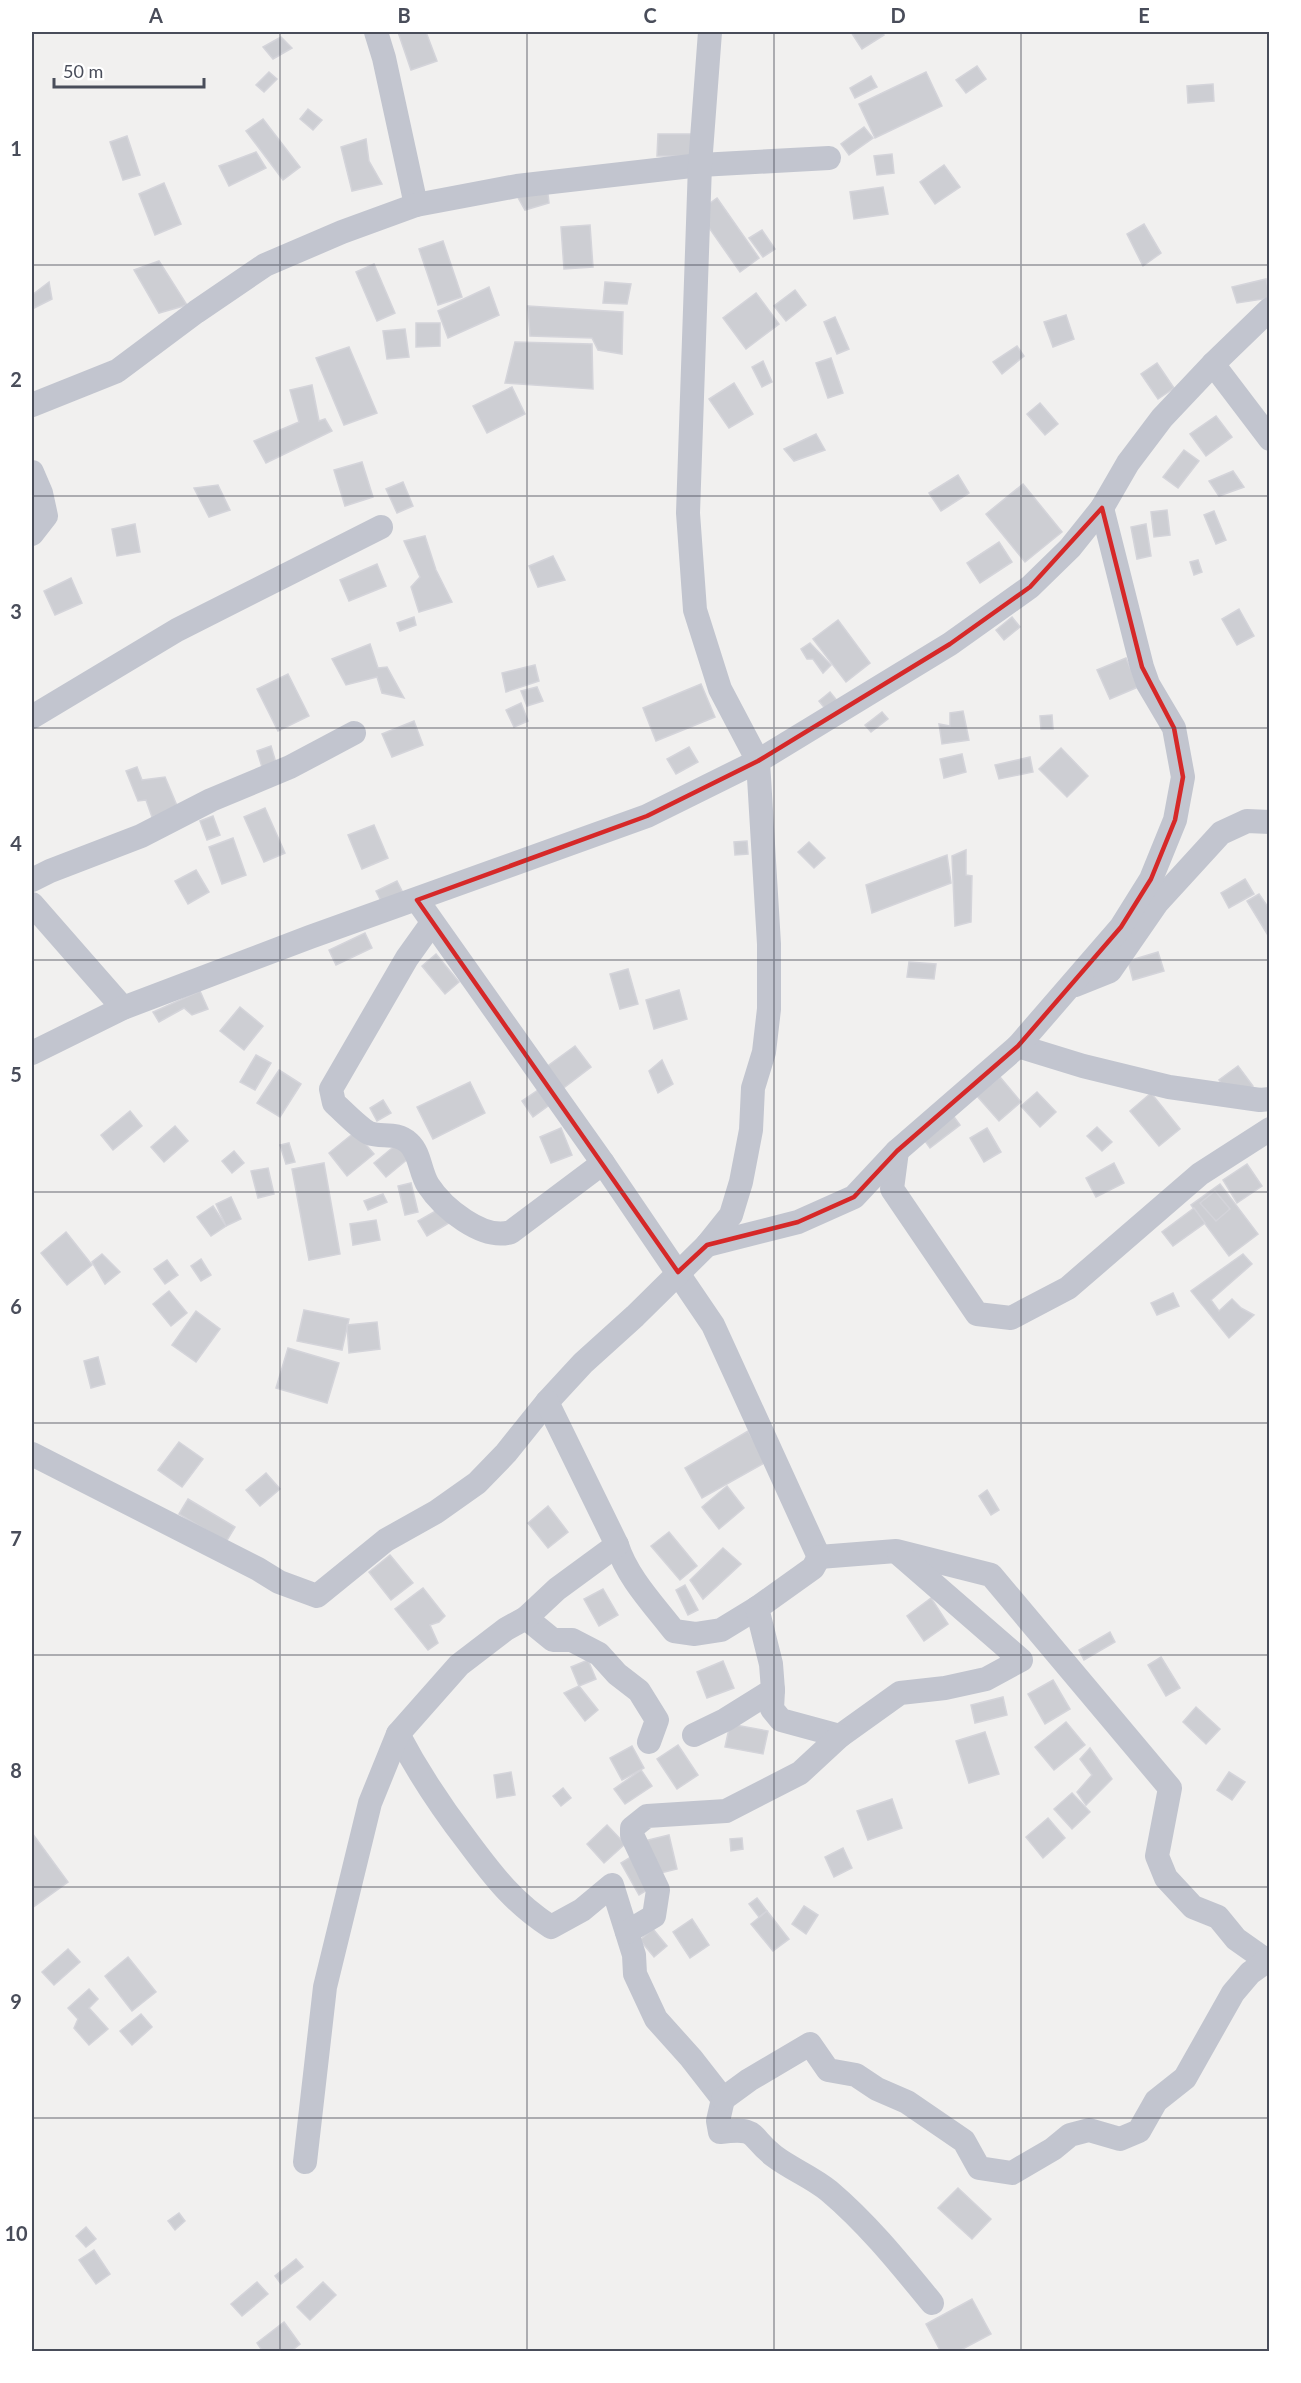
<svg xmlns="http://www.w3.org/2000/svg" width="1301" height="2383" viewBox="0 0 1301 2383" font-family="Lato,sans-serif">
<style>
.building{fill:#cdced3;stroke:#d4d4da;stroke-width:1.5}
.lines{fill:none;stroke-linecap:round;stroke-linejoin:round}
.street{stroke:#c2c5cf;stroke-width:24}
.marked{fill:none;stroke:#d62828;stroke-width:4.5;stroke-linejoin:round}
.grid{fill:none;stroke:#494d5a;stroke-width:1.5;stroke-opacity:0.55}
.neatline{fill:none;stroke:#494d5a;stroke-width:2}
.grid-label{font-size:20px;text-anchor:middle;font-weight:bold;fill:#494d5a}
</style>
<rect width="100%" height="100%" fill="#f1f0ef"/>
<g class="building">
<path d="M398,32h28l11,29 -26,9z"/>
<path d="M851,32h31l2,3 -22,14z"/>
<path d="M281,37l11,11 -19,11 -10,-12z"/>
<path d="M977,66l9,13 -20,14 -10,-13z"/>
<path d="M269,72l8,7 -13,13 -8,-7z"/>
<path d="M926,72l16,34 -67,32 -16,-34z"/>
<path d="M871,76l6,11 -22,11 -5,-10z"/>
<path d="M1213,84l1,17 -26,2 -1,-17z"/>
<path d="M308,109l14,11 -9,10 -13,-11z"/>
<path d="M263,119l37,48 -17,13 -37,-49z"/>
<path d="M864,127l9,11 -24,17 -8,-11z"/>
<path d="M658,134h43l-1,22h-43z"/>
<path d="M127,136l13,39 -17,5 -13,-38z"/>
<path d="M366,139l3,22 13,23 -30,7 -11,-44z"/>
<path d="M256,152l10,16 -37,18 -10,-20z"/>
<path d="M892,154l2,19 -17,2 -3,-19z"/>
<path d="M944,165l16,22 -25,17 -15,-22z"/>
<path d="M164,183l17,41 -26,11 -16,-41z"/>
<path d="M547,185l2,18 -24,7 -9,-16z"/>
<path d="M883,187l5,27 -34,5 -4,-27z"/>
<path d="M717,198l42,60 -19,14 -42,-60z"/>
<path d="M1144,224l17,29 -18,13 -16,-32z"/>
<path d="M590,225l3,42 -29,2 -3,-42z"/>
<path d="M762,230l13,19 -12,8 -14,-19z"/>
<path d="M443,241l19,56 -24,8 -19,-56z"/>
<path d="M159,261l28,44 -28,8 -25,-43z"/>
<path d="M374,264l21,49 -18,8 -21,-49z"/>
<path d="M1266,279l4,19 -33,5 -5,-16z"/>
<path d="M49,282l3,17 -18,9 -2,-13z"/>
<path d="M605,282l26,2 -4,20 -24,-1z"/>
<path d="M489,287l10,28 -51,23 -10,-27z"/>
<path d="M795,290l11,15 -20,16 -12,-15z"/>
<path d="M756,293l23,31 -33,25 -23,-31z"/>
<path d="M528,306l95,6 -1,42 -24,-4 -6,-12 -62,-2z"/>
<path d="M1066,315l8,24 -21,8 -9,-25z"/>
<path d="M835,317l14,32 -12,5 -13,-32z"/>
<path d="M416,323h24v23l-24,1z"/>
<path d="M405,329l4,28 -22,2 -4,-28z"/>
<path d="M515,342l77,2 1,45 -88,-6z"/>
<path d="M1017,346l7,10 -22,18 -9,-12z"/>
<path d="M349,347l28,66 -33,12 -28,-67z"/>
<path d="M831,358l12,35 -15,5 -12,-35z"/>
<path d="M763,361l9,21 -10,5 -10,-20z"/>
<path d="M1157,363l17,25 -16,11 -17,-25z"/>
<path d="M734,383l19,31 -24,14 -20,-29z"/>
<path d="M312,385l7,36 6,-2 7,12 -66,32 -12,-22 45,-19 -9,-32z"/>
<path d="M512,387l13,27 -38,19 -14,-27z"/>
<path d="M1040,403l18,21 -13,11 -18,-21z"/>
<path d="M1216,416l16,21 -26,19 -16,-22z"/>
<path d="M816,434l9,16 -31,11 -10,-12z"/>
<path d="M1184,450l15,11 -21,27 -15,-11z"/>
<path d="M362,462l11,35 -28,9 -11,-36z"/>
<path d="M1233,471l11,16 -25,9 -10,-15z"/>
<path d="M958,475l11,18 -28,18 -12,-18z"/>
<path d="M403,482l10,24 -16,7 -11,-24z"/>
<path d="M1023,484l39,48 -37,30 -39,-48z"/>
<path d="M218,485l12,25 -21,7 -15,-29z"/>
<path d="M1167,510l3,25 -16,2 -3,-25z"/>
<path d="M1214,511l12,29 -10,4 -12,-29z"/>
<path d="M135,524l5,28 -23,4 -5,-27z"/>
<path d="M1146,524l5,32 -14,3 -6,-32z"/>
<path d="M425,536l11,34 16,32 -33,10 -8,-25 9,-10 -16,-36z"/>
<path d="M999,542l13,20 -32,21 -13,-20z"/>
<path d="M553,556l12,24 -27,7 -9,-21z"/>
<path d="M1198,560l4,12 -8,3 -4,-13z"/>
<path d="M377,564l9,22 -37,15 -9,-21z"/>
<path d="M71,578l11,25 -27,12 -11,-24z"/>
<path d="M1239,609l15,27 -17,9 -15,-26z"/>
<path d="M414,617l2,8 -16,6 -3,-8z"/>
<path d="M1012,617l8,10 -16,13 -8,-10z"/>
<path d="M838,620l32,43 -24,19 -33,-43z"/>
<path d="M810,643l21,22 -8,8 -10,-14h-6l-6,-10z"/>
<path d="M370,644l8,24 9,-1 17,31 -22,-5 -5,-16 -31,8 -14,-26z"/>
<path d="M1126,658l12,29 -28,12 -13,-29z"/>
<path d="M535,665l4,16 -33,11 -4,-19z"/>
<path d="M288,674l21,42 -31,15 -21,-42z"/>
<path d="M701,684l14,33 -59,24 -13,-33z"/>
<path d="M537,687l6,14 -16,5 -6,-15z"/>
<path d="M830,692l8,10 -11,9 -8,-10z"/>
<path d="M521,703l7,18 -14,6 -8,-17z"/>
<path d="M963,711l6,29 -27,4 -3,-20 11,2v-13z"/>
<path d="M882,712l6,7 -17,13 -6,-7z"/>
<path d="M1052,715l1,14h-12l-1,-13z"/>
<path d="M414,721l9,24 -31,12 -10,-23z"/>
<path d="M271,746l5,17 -14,4 -5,-16z"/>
<path d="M689,747l9,15 -22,12 -9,-15z"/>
<path d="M1061,748l27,28 -21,21 -28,-28z"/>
<path d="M962,754l4,18 -22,6 -4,-19z"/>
<path d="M1030,757l3,15 -34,7 -4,-14z"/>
<path d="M137,767l5,13 23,-3 13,31 -26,9 -6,-17 -8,1 -12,-30z"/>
<path d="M265,808l20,45 -21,9 -20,-45z"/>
<path d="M213,816l7,19 -13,5 -7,-19z"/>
<path d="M374,825l14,33 -26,11 -14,-34z"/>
<path d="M233,838l13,37 -24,9 -13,-37z"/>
<path d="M747,841l1,13 -13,1 -1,-13z"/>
<path d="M809,842l16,16 -11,10 -16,-16z"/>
<path d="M966,850v25l6,1 -1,46 -16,4 -3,-70z"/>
<path d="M947,855l4,28 -79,30 -6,-28z"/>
<path d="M196,870l13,22 -21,12 -13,-23z"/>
<path d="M1245,879l9,15 -25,14 -8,-15z"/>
<path d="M397,881l7,14 -21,10 -7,-14z"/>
<path d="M1259,894l11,16 -1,27 -22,-36z"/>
<path d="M365,933l7,15 -36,17 -7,-15z"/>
<path d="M1158,952l6,19 -31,9 -5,-19z"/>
<path d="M436,954l23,28 -14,12 -23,-28z"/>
<path d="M909,962l27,2 -2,15 -27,-2z"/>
<path d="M628,969l10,35 -18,5 -10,-35z"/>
<path d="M679,990l8,29 -33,10 -8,-29z"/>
<path d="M200,991l8,18 -16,6 -8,-7 -25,14 -6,-10z"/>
<path d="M240,1007l23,19 -19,24 -24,-19z"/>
<path d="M575,1046l16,21 -30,23 -16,-22z"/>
<path d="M256,1055l15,8 -16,27 -15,-8z"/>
<path d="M662,1060l11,24 -15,9 -9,-22z"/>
<path d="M1238,1066l15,20 -20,14 -14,-20z"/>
<path d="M279,1070l22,14 -21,33 -23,-14z"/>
<path d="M1000,1077l21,25 -22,19 -22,-25z"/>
<path d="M470,1082l15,31 -52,26 -16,-32z"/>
<path d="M541,1088l11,15 -19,14 -11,-16z"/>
<path d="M1037,1092l19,20 -16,15 -19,-21z"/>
<path d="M1151,1093l29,36 -21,17 -29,-35z"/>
<path d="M383,1100l8,13 -14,8 -7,-13z"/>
<path d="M130,1111l12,15 -29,24 -12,-15z"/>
<path d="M952,1114l8,11 -30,23 -8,-11z"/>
<path d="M175,1126l13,15 -24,21 -13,-15z"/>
<path d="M1097,1127l15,15 -10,9 -15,-15z"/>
<path d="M561,1128l11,27 -21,8 -11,-26z"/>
<path d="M987,1128l14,24 -17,10 -14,-24z"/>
<path d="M355,1132l19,22 -27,22 -18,-23z"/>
<path d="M289,1143l6,19 -9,2 -6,-19z"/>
<path d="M397,1144l12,14 -23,19 -12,-14z"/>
<path d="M234,1151l10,12 -12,10 -10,-12z"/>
<path d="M324,1163l16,91 -31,6 -17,-91z"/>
<path d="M1114,1163l10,20 -28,14 -10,-19z"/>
<path d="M1247,1164l15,22 -25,17 -14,-23z"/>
<path d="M268,1168l6,26 -16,4 -7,-27z"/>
<path d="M411,1183l7,29 -13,3 -7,-29z"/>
<path d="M1220,1184l38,50 -29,22 -38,-51z"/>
<path d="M1215,1191l15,18 -14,12 -16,-18z"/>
<path d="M383,1194l4,8 -19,8 -4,-9z"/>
<path d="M231,1197l10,22 -15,7 -10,-22z"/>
<path d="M446,1205l8,15 -27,16 -9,-15z"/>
<path d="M213,1206l13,20 -15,10 -14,-19z"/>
<path d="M1194,1208l11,15 -32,23 -11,-14z"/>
<path d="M376,1220l4,20 -27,5 -3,-21z"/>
<path d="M66,1232l26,33 -25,20 -26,-32z"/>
<path d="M102,1254l18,18 -15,12 -13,-22z"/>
<path d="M1243,1254l9,10 -41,36 8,11 13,-12 9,9 13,7 -25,23 -38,-47z"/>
<path d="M201,1259l10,16 -10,6 -10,-15z"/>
<path d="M167,1260l11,15 -13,9 -11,-15z"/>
<path d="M169,1291l18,22 -16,13 -18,-22z"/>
<path d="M1173,1293l6,13 -22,9 -6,-12z"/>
<path d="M304,1310l45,9 -7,31 -45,-9z"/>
<path d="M196,1311l24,18 -24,33 -24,-17z"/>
<path d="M377,1322l3,27 -31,4 -2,-28z"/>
<path d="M288,1348l51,15 -12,40 -51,-15z"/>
<path d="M98,1357l7,27 -14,4 -7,-27z"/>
<path d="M748,1431l18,31 -64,36 -17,-30z"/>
<path d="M179,1442l24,17 -21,28 -24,-17z"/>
<path d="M266,1473l14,16 -20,17 -14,-16z"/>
<path d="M727,1486l17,22 -25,21 -17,-22z"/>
<path d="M987,1490l12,20 -8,5 -12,-19z"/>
<path d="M188,1499l47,28 -9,15 -47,-28z"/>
<path d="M548,1506l20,26 -20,16 -20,-25z"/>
<path d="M669,1532l28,34 -17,14 -29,-34z"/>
<path d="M723,1548l18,16 -38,35 -13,-19z"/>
<path d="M390,1555l23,28 -22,17 -22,-28z"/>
<path d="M685,1585l13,25 -10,5 -12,-25z"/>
<path d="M423,1588l22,28 -6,6 -9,3 8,18 -10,7 -33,-41z"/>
<path d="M603,1589l15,26 -19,11 -15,-27z"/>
<path d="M931,1598l17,26 -24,17 -17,-25z"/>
<path d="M1110,1632l5,10 -31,18 -5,-10z"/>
<path d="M1161,1657l19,31 -14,8 -18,-31z"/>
<path d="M588,1660l8,19 -17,7 -8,-19z"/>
<path d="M723,1661l11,27 -27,10 -10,-26z"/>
<path d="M1053,1680l17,29 -25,15 -17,-30z"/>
<path d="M579,1686l19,24 -13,11 -21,-28z"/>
<path d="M1003,1697l4,18 -32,8 -4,-18z"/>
<path d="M1196,1707l24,22 -14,15 -23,-22z"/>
<path d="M1066,1722l19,23 -31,25 -19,-23z"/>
<path d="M730,1724l38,7 -5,23 -38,-7z"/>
<path d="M985,1732l14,42 -30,9 -13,-42z"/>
<path d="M678,1745l20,30 -21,14 -20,-30z"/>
<path d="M632,1746l12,22 -22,12 -12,-22z"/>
<path d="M1090,1748l22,31 -26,26 -9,-13 15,-17 -12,-16z"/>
<path d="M641,1770l11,16 -27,18 -11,-15z"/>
<path d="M511,1772l4,23 -18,3 -3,-23z"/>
<path d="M1229,1772l16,10 -13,18 -15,-10z"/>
<path d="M563,1788l8,10 -10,8 -8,-10z"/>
<path d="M1072,1793l18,19 -18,17 -18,-20z"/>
<path d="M892,1799l10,29 -34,12 -11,-29z"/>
<path d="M1048,1818l17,20 -22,20 -17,-21z"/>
<path d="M607,1825l18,19 -21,19 -17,-19z"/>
<path d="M32,1833l36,49 -36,26z"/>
<path d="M669,1835l8,34 -25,6 -8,-34z"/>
<path d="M742,1838l1,11 -12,2 -1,-12z"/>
<path d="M843,1848l9,20 -18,9 -9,-20z"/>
<path d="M634,1855l18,32 -13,8 -18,-32z"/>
<path d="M757,1898l10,13 -8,6 -10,-13z"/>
<path d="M804,1906l14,9 -12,19 -14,-10z"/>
<path d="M767,1911l22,28 -16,12 -22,-27z"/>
<path d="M692,1919l17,26 -19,13 -17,-26z"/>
<path d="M653,1929l14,17 -13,11 -14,-17z"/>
<path d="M68,1949l12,13 -26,23 -12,-13z"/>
<path d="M128,1957l28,35 -24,19 -27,-35z"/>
<path d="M89,1989l9,10 -9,9 19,21 -19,16 -15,-17 4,-9 -10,-11z"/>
<path d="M141,2014l11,13 -20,18 -12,-14z"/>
<path d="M958,2188l33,31 -19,20 -34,-31z"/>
<path d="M179,2213l6,8 -10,9 -7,-9z"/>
<path d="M86,2227l10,12 -10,8 -10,-11z"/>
<path d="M94,2250l16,24 -14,10 -17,-24z"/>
<path d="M296,2259l7,8 -22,17 -6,-8z"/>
<path d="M257,2282l11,12 -26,22 -11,-12z"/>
<path d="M323,2282l13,13 -26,25 -13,-13z"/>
<path d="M972,2299l19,35 -34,18h-16l-15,-28z"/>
<path d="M284,2322l16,22 -10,8h-27l-6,-9z"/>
</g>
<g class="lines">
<g class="street">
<path d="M376,32l8,26 32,147"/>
<path d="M1213,364l57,75"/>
<path d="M32,405l85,-34 79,-59 69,-47 77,-33 74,-27 101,-19 183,-21 129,-7"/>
<path d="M32,472l9,21 5,23 -14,18"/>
<path d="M32,717l145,-87 204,-103"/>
<path d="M32,880l18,-9 91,-35 70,-36 79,-33 64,-34"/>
<path d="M417,900l186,263 110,162 106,232 77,-6 95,24 179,213 -13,68 9,22 27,29 25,10 18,22 34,24"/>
<path d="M32,904l91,104"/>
<path d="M432,923l-25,35 -76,131 3,14c9,8 25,25 35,30 13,5 27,-2 40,10 11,10 11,29 19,42 15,23 55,56 83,47l92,-69"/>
<path d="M1075,985l35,-14 47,-68 64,-70 26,-12 23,1"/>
<path d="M1018,1046l65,20 86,21 91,13 10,-1"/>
<path d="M32,1053l91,-45 187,-71 337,-121 111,-55 192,-117 80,-57 40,-39 32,-40 26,-45 34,-45 51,-54 57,-55"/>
<path d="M897,1151l-5,38 85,125 34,4 57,-30 132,-114 70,-45"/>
<path d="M707,1245l91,-23 56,-25 43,-46 121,-105 103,-119 30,-48 24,-59 8,-43 -9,-49 -26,-44 -6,-17 -40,-159"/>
<path d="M32,1454l226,115 21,13 38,14 69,-56 50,-28 41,-29 29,-30 41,-51 36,-39 52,-47 72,-71 24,-30 10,-33 10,-52 2,-42 11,-36 5,-43v-65l-11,-183 -38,-72 -25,-79 -7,-97 12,-348 10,-133"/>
<path d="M617,1545c10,32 37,60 57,86l21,3 26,-4 36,-22 56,-40 6,-11"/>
<path d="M526,1618l27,22h19l27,14 18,20 22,17 18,29 -8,22"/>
<path d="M773,1690l-1,19 9,11 59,16 60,-43 45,-5 41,-9 35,-19 -122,-106"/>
<path d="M398,1734c21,40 43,73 70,108 26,35 46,61 83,85l31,-17 30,-25 22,70 1,19 21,45 35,39 32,41 -5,22 2,11c40,-5 28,4 54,24 17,13 38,21 55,35 39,33 71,73 103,112"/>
<path d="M694,1735l31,-15 48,-30 -2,-26 -14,-56"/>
<path d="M627,1932l27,-16 4,-26 -26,-55v-7l15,-12 79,-5 74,-38 40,-37"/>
<path d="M723,2099l26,-19 61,-36 18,26 28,5 21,14 30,13 57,39 15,27 33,5 41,-24 17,-14 19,-5 31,9 19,-8 17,-30 29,-23 48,-85 17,-20 18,-13"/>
<path d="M305,2162l20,-175 45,-184 28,-69 61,-69 47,-36 20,-11 31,-29 60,-44 -70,-143"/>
</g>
</g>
<path class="marked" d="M1102,508l40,159 32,61 9,49 -8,43 -24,59 -30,48 -103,119 -121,105 -43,46 -56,25 -91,23 -29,27 -261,-372 230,-84 111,-55 192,-117 80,-57z"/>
<path class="grid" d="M280,32v2320M527,32v2320M774,32v2320M1021,32v2320M32,265h1238M32,496h1238M32,728h1238M32,960h1238M32,1192h1238M32,1423h1238M32,1655h1238M32,1887h1238M32,2118h1238"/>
<rect width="1301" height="2383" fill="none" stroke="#ffffff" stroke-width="66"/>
<path d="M54 78v9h150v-9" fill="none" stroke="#494d5a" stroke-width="3"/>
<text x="63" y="78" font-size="18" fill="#494d5a" stroke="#ffffff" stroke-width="4.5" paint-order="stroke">50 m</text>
<rect x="33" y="33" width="1235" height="2317" class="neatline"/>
<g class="grid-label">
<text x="156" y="23">A</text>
<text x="404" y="23">B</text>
<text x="650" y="23">C</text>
<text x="898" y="23">D</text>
<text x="1144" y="23">E</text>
<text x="16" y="156">1</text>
<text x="16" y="387">2</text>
<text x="16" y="619">3</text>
<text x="16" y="851">4</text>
<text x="16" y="1082">5</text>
<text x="16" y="1314">6</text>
<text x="16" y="1546">7</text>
<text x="16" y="1778">8</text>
<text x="16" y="2009">9</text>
<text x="16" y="2241">10</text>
</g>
</svg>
